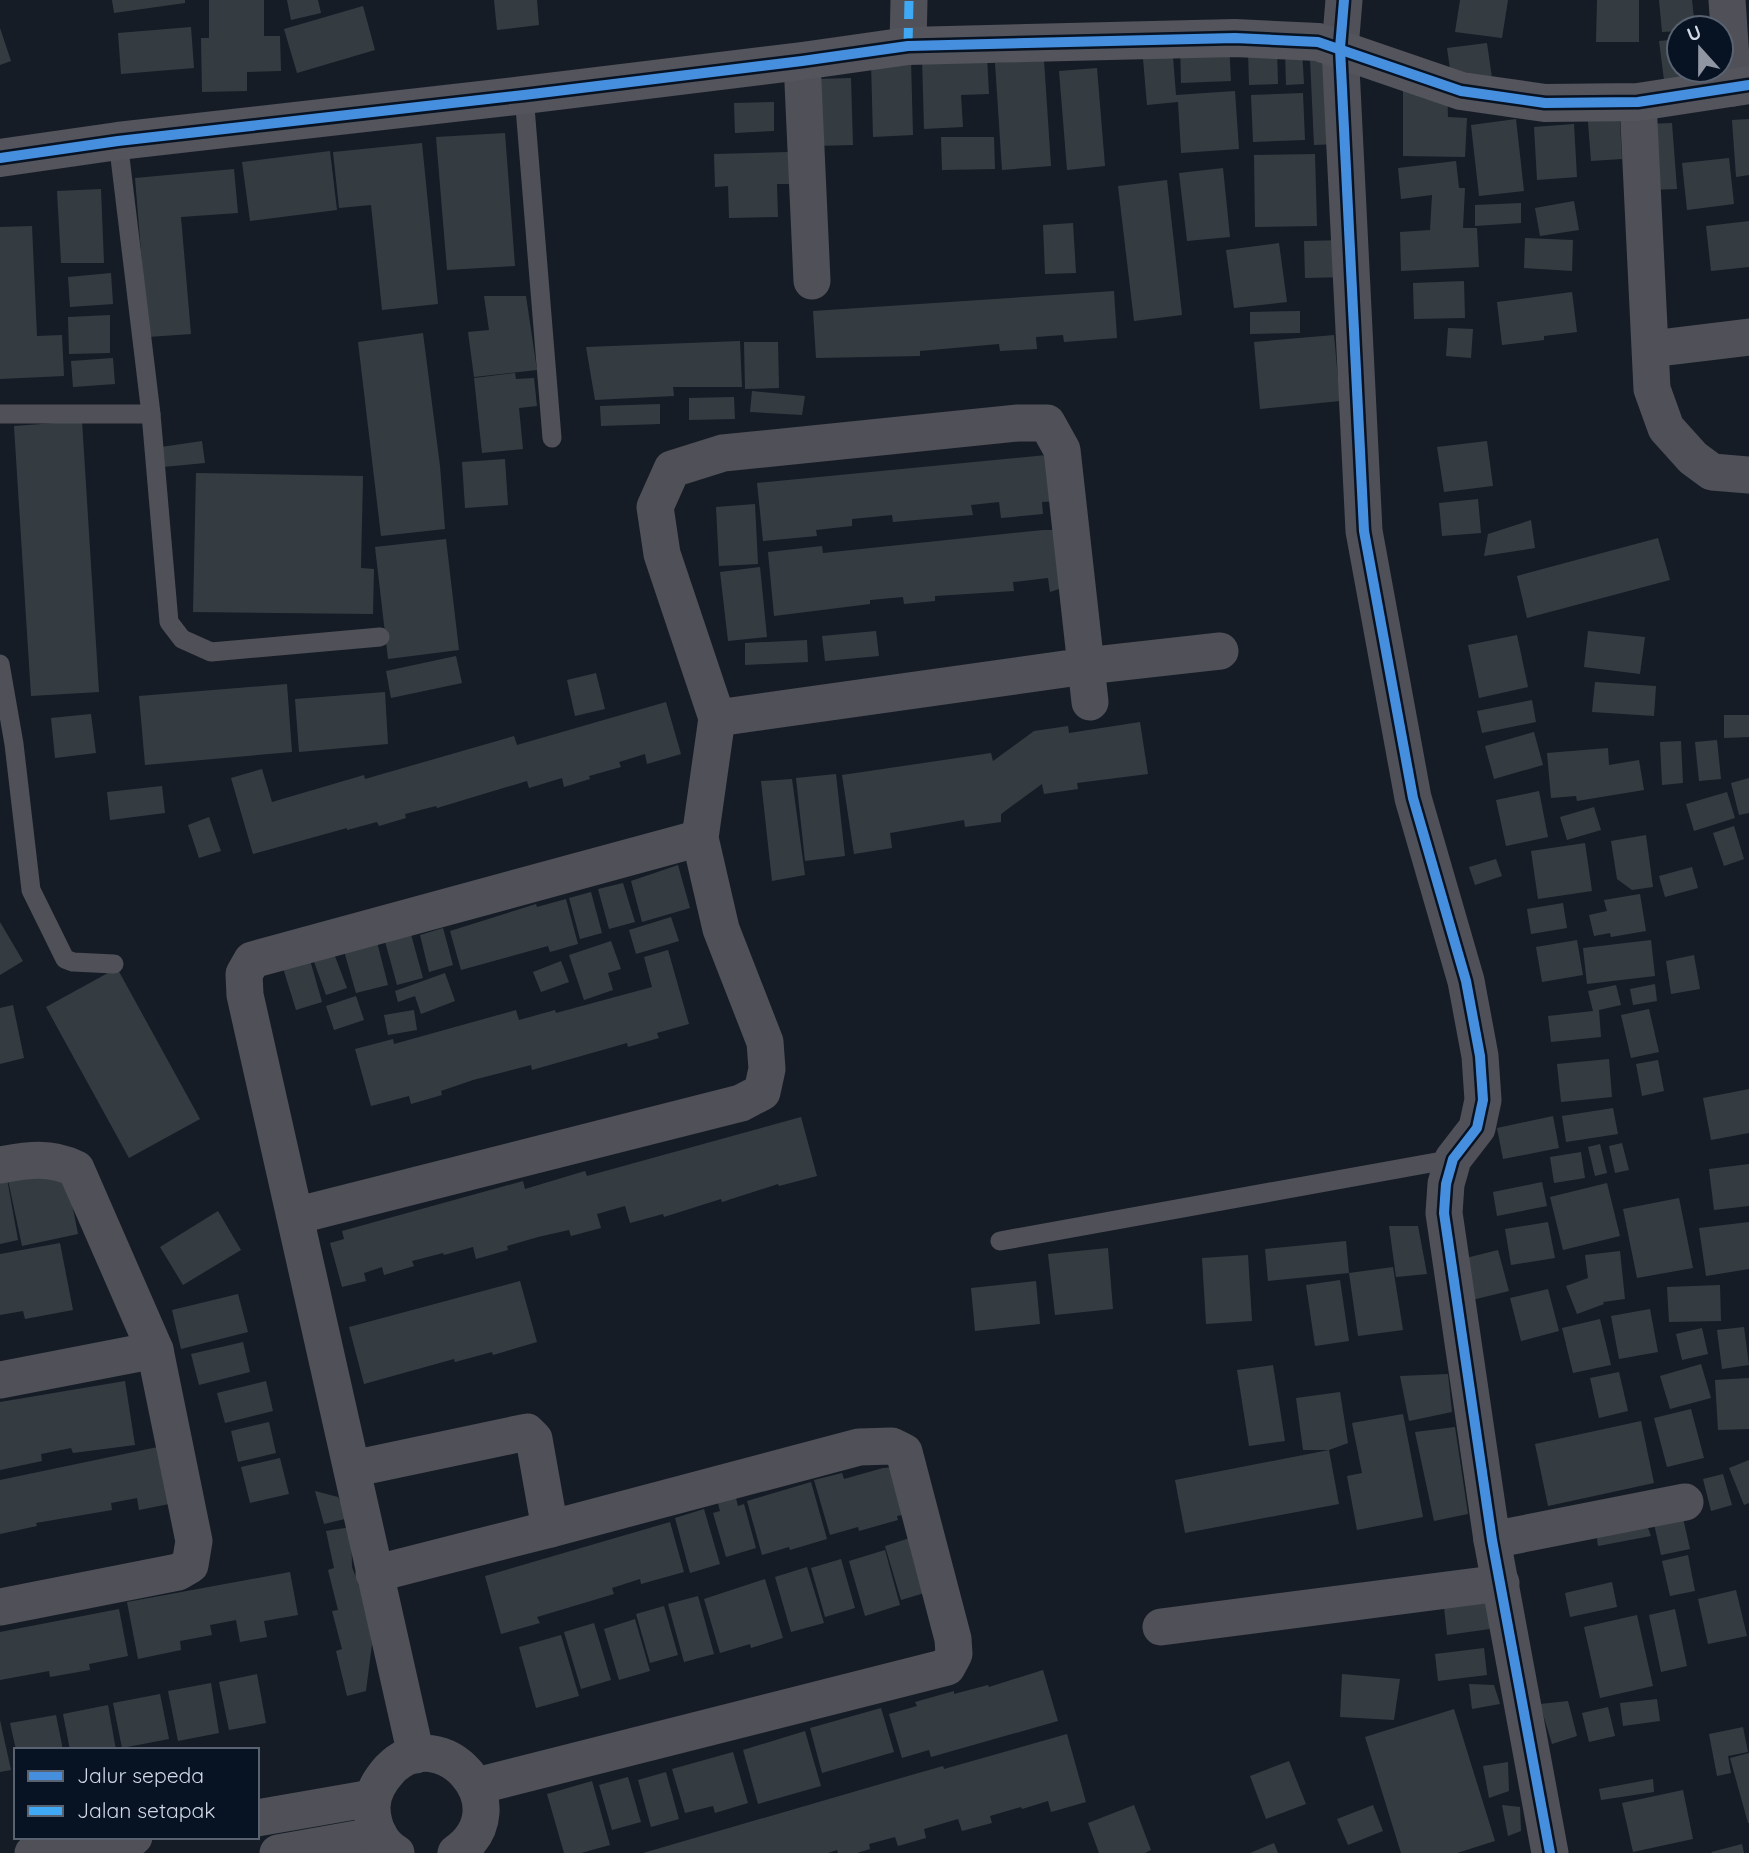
<svg xmlns="http://www.w3.org/2000/svg" width="1749" height="1853" viewBox="0 0 1749 1853" font-family="Quicksand,sans-serif">
<style>
.building{fill:#343c42}
.lines{fill:none;stroke-linecap:round;stroke-linejoin:round}
.lane{stroke:#505158;stroke-width:19}
.street{stroke:#505158;stroke-width:37}
.secondary{stroke:#53545c;stroke-width:38}
.quiet{stroke:#3fa9f5;stroke-width:9;stroke-dasharray:18 9;stroke-linecap:butt}
.cycleway-casing{stroke:#071223;stroke-width:15}
.cycleway{stroke:#468fdf;stroke-width:10}
</style>
<rect width="100%" height="100%" fill="#161c26"/>
<g class="building">
<path d="M112,0h73v3l-71,10z"/>
<path d="M209,0h55v36h16l1,35 -34,1v19l-45,1 -1,-54h8z"/>
<path d="M287,0h31l3,13 -30,7z"/>
<path d="M494,0h43l2,25 -42,5z"/>
<path d="M1460,0h48l-6,38 -47,-6z"/>
<path d="M1597,0h42v42h-43z"/>
<path d="M1659,0h33l3,28h-16v3l-17,1z"/>
<path d="M363,6l12,44 -78,23 -13,-44z"/>
<path d="M191,27l3,41 -73,6 -3,-41z"/>
<path d="M0,28l11,33 -11,4z"/>
<path d="M1679,39v31h23l1,13 -38,5 -6,-47z"/>
<path d="M1229,43l2,38 -50,2 -1,-38z"/>
<path d="M1487,43l5,35 -40,5 -5,-35z"/>
<path d="M1172,44l4,51 59,-4 4,58 -58,4 -3,-51 -31,3 -5,-58z"/>
<path d="M1277,49l1,35 -29,1 -1,-34z"/>
<path d="M1302,50l2,34 -18,1 -1,-34z"/>
<path d="M987,56l2,38 -28,1 2,32 -39,2 -2,-71z"/>
<path d="M1336,57l3,87 -25,1 -4,-87z"/>
<path d="M911,60l2,75 -40,2 -2,-75z"/>
<path d="M1044,60l7,106 -49,4 -7,-107z"/>
<path d="M1097,68l8,98 -38,4 -8,-99z"/>
<path d="M851,78l2,67 -37,1 -1,-67z"/>
<path d="M1447,88l1,29 19,1 -2,39 -62,-1v-67z"/>
<path d="M1303,93l2,47 -52,2 -2,-47z"/>
<path d="M774,102v29l-39,2 -1,-30z"/>
<path d="M1619,106l3,53 -31,2 -4,-52z"/>
<path d="M1516,119l8,72 -45,5 -8,-71z"/>
<path d="M1749,119v56l-13,2 -4,-57z"/>
<path d="M1672,123l5,66 -28,1 -4,-66z"/>
<path d="M1574,124l3,53 -40,3 -3,-53z"/>
<path d="M505,133l10,133 -68,4 -11,-133z"/>
<path d="M941,137h53l1,32 -53,1z"/>
<path d="M422,143l16,161 -56,6 -11,-105 -32,3 -6,-56z"/>
<path d="M330,151l7,59 -87,11 -8,-59z"/>
<path d="M788,152l2,32h-13l1,33 -49,1 -1,-32 -13,1 -1,-33z"/>
<path d="M1315,154l2,72 -62,1 -1,-72z"/>
<path d="M1729,158l5,46 -47,6 -5,-47z"/>
<path d="M1456,161l3,27h6l-2,40h14l2,39 -78,4 -1,-39 30,-2 2,-35 -31,4 -3,-31z"/>
<path d="M1223,168l7,69 -43,4 -8,-68z"/>
<path d="M234,169l4,44 -57,4 10,117 -43,3 -13,-159z"/>
<path d="M1167,180l15,135 -48,6 -16,-135z"/>
<path d="M101,189l3,74h-43l-4,-72z"/>
<path d="M1574,201l5,29 -39,6 -5,-28z"/>
<path d="M1521,203v20l-46,3v-21z"/>
<path d="M1749,221v46l-38,4 -5,-45z"/>
<path d="M1073,223l3,50 -31,1 -2,-49z"/>
<path d="M32,226l5,110 25,-1 2,41 -64,3v-152z"/>
<path d="M1525,238l48,2 -1,31 -48,-3z"/>
<path d="M1347,240l1,37 -43,1 -1,-37z"/>
<path d="M1279,243l8,59 -53,6 -8,-58z"/>
<path d="M111,273l2,31 -43,3 -2,-30z"/>
<path d="M1464,281l1,37 -51,1 -1,-36z"/>
<path d="M1114,291l3,47 -53,4 -1,-7 -27,2 1,12 -37,2 -1,-7 -79,7v5l-104,2 -3,-47z"/>
<path d="M1572,292l5,40 -33,4v4l-42,5 -5,-43z"/>
<path d="M484,296h42l11,74 -63,7 -6,-45 21,-2z"/>
<path d="M1300,311v22l-50,1v-22z"/>
<path d="M110,315v38l-41,1 -1,-37z"/>
<path d="M1448,328l25,1 -2,29 -25,-2z"/>
<path d="M423,333l17,133 5,63 -64,7 -23,-194z"/>
<path d="M1334,335l6,66 -80,8 -6,-67z"/>
<path d="M740,341l2,46h-69l1,9 -79,4 -9,-53z"/>
<path d="M744,342h34l1,46 -34,1z"/>
<path d="M113,358l2,26 -42,3 -2,-26z"/>
<path d="M515,373l1,6 18,-1 3,28 -18,2 4,41 -41,4 -8,-75z"/>
<path d="M752,391l53,5 -3,19 -52,-3z"/>
<path d="M734,397l1,22 -46,1v-22z"/>
<path d="M660,404v20l-59,2 -1,-20z"/>
<path d="M82,421l17,271 -68,4 -17,-270z"/>
<path d="M202,441l3,22 -42,4 -2,-20z"/>
<path d="M1487,441l6,45 -49,6 -7,-45z"/>
<path d="M1057,454l5,47 -20,1 1,12 -42,4 -2,-16 -28,3 2,10 -80,7 -1,-7 -40,4v7l-36,4 1,6 -54,5 -6,-58z"/>
<path d="M505,459l3,46 -43,3 -3,-46z"/>
<path d="M196,473l167,3 -2,92 13,1 -1,45 -180,-2z"/>
<path d="M1478,499l3,34 -39,3 -3,-33z"/>
<path d="M755,504l3,60 -39,2 -3,-59z"/>
<path d="M1531,520l4,28 -51,8 4,-22z"/>
<path d="M1043,530h20l8,55 -21,7 -2,-14 -35,4 1,9 -79,5v5l-31,3 -1,-7 -33,3v4l-96,12 -6,-64 54,-6 1,7z"/>
<path d="M1658,538l12,42 -143,38 -10,-42z"/>
<path d="M446,539l13,111 -71,9 -13,-112z"/>
<path d="M760,567l7,70 -39,4 -8,-69z"/>
<path d="M876,631l3,25 -54,5 -3,-25z"/>
<path d="M1588,631l57,6 -5,37 -56,-7z"/>
<path d="M1517,635l11,52 -49,11 -11,-53z"/>
<path d="M807,640l1,22 -63,3v-22z"/>
<path d="M456,656l6,27 -71,15 -5,-27z"/>
<path d="M596,673l9,36 -30,7 -8,-36z"/>
<path d="M1595,682l61,4 -2,30 -62,-4z"/>
<path d="M287,684l5,68 -147,13 -6,-69z"/>
<path d="M385,692l3,52 -89,8 -4,-53z"/>
<path d="M1532,700l4,22 -54,11 -5,-22z"/>
<path d="M666,702l15,52 -34,10 -2,-10 -26,8 2,5 -32,9 1,3 -26,8 -2,-9 -33,10 -2,-7 -90,27 -1,-2 -31,8 1,4 -27,8 -2,-4 -30,8v-2l-94,26 -22,-76 31,-9 10,33 92,-27 1,4 149,-43 3,9z"/>
<path d="M91,714l5,39 -41,5 -4,-40z"/>
<path d="M1724,715h25v22l-25,1z"/>
<path d="M1140,722l8,52 -71,9 1,6 -34,5 -2,-10 -41,30v8l-36,5 -1,-7 -74,13 2,15 -38,6 -12,-79 149,-22 2,8 41,-30 34,-5 1,7z"/>
<path d="M1534,732l9,33 -49,14 -9,-33z"/>
<path d="M1717,740l4,39 -22,2 -4,-39z"/>
<path d="M1681,741l2,42 -21,2 -2,-43z"/>
<path d="M1608,748l1,17 30,-5 5,30 -67,11 -1,-5 -25,2 -4,-45z"/>
<path d="M836,774l9,82 -40,5 -9,-83z"/>
<path d="M1749,778v35l-10,2 -8,-32z"/>
<path d="M792,779l13,96 -33,6 -11,-100z"/>
<path d="M162,786l3,27 -55,7 -3,-28z"/>
<path d="M1539,791l9,46 -42,9 -10,-46z"/>
<path d="M1727,792l8,26 -41,13 -8,-27z"/>
<path d="M1594,807l7,23 -34,10 -7,-23z"/>
<path d="M209,817l12,34 -22,7 -11,-33z"/>
<path d="M1734,826l10,33 -20,7 -11,-33z"/>
<path d="M1646,835l7,52 -21,3 -15,-11 -6,-38z"/>
<path d="M1585,843l7,48 -54,8 -7,-48z"/>
<path d="M1496,859l6,17 -27,9 -6,-18z"/>
<path d="M678,865l12,43 -48,14 -11,-41z"/>
<path d="M1692,867l6,21 -33,9 -6,-21z"/>
<path d="M623,883l12,39 -26,7 -11,-40z"/>
<path d="M591,892l11,41 -22,6 -11,-41z"/>
<path d="M1640,894l6,37 -35,6 -1,-4 -16,3 -5,-21 18,-4 -3,-11z"/>
<path d="M566,899l12,45 -28,8 -2,-6 -87,24 -11,-39 86,-27 1,3z"/>
<path d="M1563,903l4,25 -36,6 -4,-25z"/>
<path d="M671,917l8,24 -43,13 -7,-24z"/>
<path d="M0,922l23,39 -23,14z"/>
<path d="M409,927l14,51 -26,7 -14,-51z"/>
<path d="M443,928l10,37 -24,7 -9,-37z"/>
<path d="M1577,940l6,35 -41,7 -6,-35z"/>
<path d="M1651,940l4,36 -68,8 -4,-36z"/>
<path d="M611,941l10,28 -13,4 5,17 -29,10 -15,-45z"/>
<path d="M377,942l11,43 -32,8 -12,-42z"/>
<path d="M668,950l21,74 -32,9 2,5 -31,9 -1,-4 -95,27 -1,-5 -58,15 -32,11 1,4 -31,9 -2,-8 -38,10 -16,-57 38,-10 1,5 122,-34 3,10 36,-10 1,3 96,-26 -8,-30z"/>
<path d="M333,951l14,37 -21,7 -13,-36z"/>
<path d="M1694,955l6,34 -29,5 -5,-33z"/>
<path d="M310,960l12,42 -26,8 -13,-42z"/>
<path d="M561,961l8,21 -28,10 -8,-20z"/>
<path d="M117,968l83,151 -71,39 -83,-151z"/>
<path d="M445,973l10,28 -34,13 -6,-18 -17,6 -3,-11z"/>
<path d="M1655,984l2,17 -24,4 -3,-16z"/>
<path d="M1616,985l5,20 -22,5 2,27 -50,5 -3,-26 45,-5 -5,-20z"/>
<path d="M356,996l8,24 -30,10 -8,-24z"/>
<path d="M13,1005l11,53 -24,6v-56z"/>
<path d="M1649,1009l10,43 -28,6 -10,-43z"/>
<path d="M414,1010l3,20 -29,5 -4,-20z"/>
<path d="M1609,1059l3,38 -51,5 -4,-38z"/>
<path d="M1658,1060l6,31 -22,5 -6,-32z"/>
<path d="M1749,1089v44l-38,7 -8,-42z"/>
<path d="M1613,1108l5,26 -52,8 -4,-26z"/>
<path d="M1553,1116l6,32 -56,11 -6,-31z"/>
<path d="M801,1117l16,59 -38,10 -1,-2 -56,18 -1,-3 -57,18 -1,-3 -33,9 -5,-17 -28,8 4,14 -30,8 -2,-6 -31,7 -31,9 1,4 -32,9 -3,-12 -29,8 -1,-2 -31,8 2,5 -30,9 -2,-8 -18,6 2,8 -24,6 -12,-44 14,-4 -2,-8 181,-50 2,8 60,-18 2,5z"/>
<path d="M1622,1143l7,27 -14,3 -6,-27z"/>
<path d="M1600,1144l7,29 -12,3 -7,-29z"/>
<path d="M1581,1152l4,26 -31,5 -4,-26z"/>
<path d="M1749,1164v42l-35,4 -5,-41z"/>
<path d="M65,1169l13,65 -56,12 -14,-66z"/>
<path d="M6,1173l12,67 -18,4v-69z"/>
<path d="M1542,1182l5,24 -50,10 -4,-24z"/>
<path d="M1607,1183l13,53 -57,14 -13,-53z"/>
<path d="M1679,1198l14,70 -56,10 -14,-69z"/>
<path d="M218,1211l23,39 -58,35 -23,-38z"/>
<path d="M1548,1222l7,36 -44,7 -6,-36z"/>
<path d="M1749,1222v47l-43,7 -7,-48z"/>
<path d="M1389,1226h29l9,48 -31,3z"/>
<path d="M1346,1241l3,32 -81,8 -3,-32z"/>
<path d="M60,1243l13,67 -48,9 -2,-8 -23,4v-61z"/>
<path d="M1108,1248l5,61 -58,6 -7,-61z"/>
<path d="M1498,1250l11,41 -37,9 -10,-41z"/>
<path d="M1620,1251l5,48 -22,3 1,2 -27,10 -11,-28 22,-8 -3,-23z"/>
<path d="M1248,1255l4,66 -46,3 -4,-66z"/>
<path d="M1393,1267l10,63 -45,6 -9,-63z"/>
<path d="M1340,1280l9,61 -34,5 -9,-61z"/>
<path d="M520,1281l17,61 -44,13 -1,-3 -37,10 -1,-3 -90,25 -15,-57z"/>
<path d="M1036,1281l4,43 -65,7 -4,-43z"/>
<path d="M1720,1285l1,36 -52,1 -2,-35z"/>
<path d="M1548,1289l11,42 -38,10 -11,-43z"/>
<path d="M238,1294l10,38 -67,17 -9,-39z"/>
<path d="M1650,1309l8,43 -39,7 -8,-43z"/>
<path d="M1600,1319l11,46 -38,8 -11,-45z"/>
<path d="M1744,1327l5,38 -27,4 -5,-39z"/>
<path d="M1702,1328l6,26 -26,6 -6,-26z"/>
<path d="M243,1342l7,30 -51,13 -8,-31z"/>
<path d="M1701,1364l10,34 -41,11 -10,-33z"/>
<path d="M1273,1365l12,76 -36,5 -12,-76z"/>
<path d="M1619,1372l9,39 -29,7 -9,-40z"/>
<path d="M1448,1374l4,38 -43,9 -9,-45z"/>
<path d="M1749,1378v51l-31,1 -3,-50z"/>
<path d="M125,1381l10,64 -62,8 -2,-5 -30,6 1,7 -42,9v-68z"/>
<path d="M266,1381l7,30 -48,12 -8,-30z"/>
<path d="M1340,1392l8,51 -19,7h-26l-7,-52z"/>
<path d="M1691,1409l13,49 -37,9 -13,-49z"/>
<path d="M1403,1414l20,103 -66,13 -10,-54 15,-3 -10,-50z"/>
<path d="M1641,1421l13,62 -106,23 -13,-62z"/>
<path d="M269,1422l7,31 -38,9 -7,-31z"/>
<path d="M1455,1427l13,87 -34,7 -19,-89z"/>
<path d="M172,1444l12,57 -45,9 -2,-12 -26,5 1,7 -76,13 1,3 -37,8v-54z"/>
<path d="M1329,1450l10,54 -154,29 -10,-53z"/>
<path d="M280,1458l9,36 -39,9 -9,-36z"/>
<path d="M1749,1460v43l-5,2 -15,-37z"/>
<path d="M896,1467l12,47 -11,2 1,4 -39,11 -1,-4 -28,8 -16,-55 28,-7 2,6 39,-11z"/>
<path d="M1723,1474l9,31 -21,6 -8,-32z"/>
<path d="M811,1482l16,57 -37,11 -1,-3 -27,8 -15,-54z"/>
<path d="M733,1487l5,19 6,-2 12,44 -30,9 -13,-44 7,-2 -5,-19z"/>
<path d="M315,1491l23,6 11,21 -25,6z"/>
<path d="M704,1509l16,55 -30,9 -15,-55z"/>
<path d="M1681,1509l9,40 -29,6 -9,-40z"/>
<path d="M1643,1514l8,22 -53,10 -3,-22z"/>
<path d="M670,1522l14,50 -43,12 -1,-5 -28,9 2,6 -77,23 3,6 -39,11 -16,-58z"/>
<path d="M351,1527l1,40 14,38 6,39 -6,47 -19,5 -11,-45 6,-2 -10,-38 6,-1 -10,-40 6,-2 -8,-37z"/>
<path d="M916,1536l15,55 -30,9 -16,-54z"/>
<path d="M885,1550l15,55 -35,11 -16,-55z"/>
<path d="M1688,1555l7,36 -25,5 -8,-35z"/>
<path d="M841,1559l14,49 -30,9 -14,-49z"/>
<path d="M807,1567l17,56 -33,9 -16,-55z"/>
<path d="M290,1572l8,43 -34,6 3,16 -27,5 -4,-22 -26,5 2,10 -32,6 1,9 -43,9 -11,-57z"/>
<path d="M765,1579l18,59 -32,10 -1,-4 -30,9 -16,-54z"/>
<path d="M1612,1582l5,25 -47,10 -5,-24z"/>
<path d="M1736,1590l11,46 -39,8 -10,-45z"/>
<path d="M698,1596l16,58 -30,8 -16,-58z"/>
<path d="M1487,1602l3,27 -43,6 -3,-28z"/>
<path d="M664,1606l14,49 -28,8 -14,-49z"/>
<path d="M119,1609l9,47 -39,8 1,6 -40,7 -1,-6 -49,9v-48z"/>
<path d="M1675,1609l12,57 -26,6 -12,-57z"/>
<path d="M1637,1615l16,71 -53,12 -16,-71z"/>
<path d="M635,1619l15,52 -31,9 -15,-51z"/>
<path d="M594,1623l17,57 -30,9 -17,-57z"/>
<path d="M561,1635l18,61 -43,12 -17,-61z"/>
<path d="M1484,1648l3,27 -49,6 -3,-27z"/>
<path d="M1043,1670l15,51 -127,36 -2,-7 -27,8 -13,-44 28,-8 -2,-4 39,-11v3l34,-9 1,2z"/>
<path d="M257,1674l9,49 -37,7 -10,-48z"/>
<path d="M1342,1674l58,5 -6,41 -54,-3z"/>
<path d="M211,1683l8,50 -41,8 -10,-50z"/>
<path d="M1469,1684l25,1 6,19 -28,5z"/>
<path d="M160,1694l9,45 -47,9 -9,-45z"/>
<path d="M1657,1699l3,22 -37,5 -3,-23z"/>
<path d="M1568,1701l9,35 -25,8 -12,-40z"/>
<path d="M108,1705l8,45h-46l-7,-36z"/>
<path d="M1608,1707l7,29 -26,6 -7,-29z"/>
<path d="M881,1708l13,44 -72,21 -12,-45z"/>
<path d="M1454,1709l41,132 -38,12h-56l-36,-116z"/>
<path d="M56,1715l7,35h-47l-6,-27z"/>
<path d="M0,1720l11,50 -11,2z"/>
<path d="M1743,1727l5,25 -20,4 3,17 -14,3 -8,-42z"/>
<path d="M805,1731l16,55 -63,18 -15,-54z"/>
<path d="M1067,1734l19,68 -35,10 -3,-11 -26,8 -1,-2 -31,9 2,7 -30,8 -4,-12 -34,10 2,9 -28,8 -3,-9 -26,7 1,5 -13,4h-19l-1,-3 -9,3h-185l265,-77 35,-10 1,3z"/>
<path d="M733,1752l15,51 -33,10 -2,-7 -28,7 -13,-44z"/>
<path d="M1749,1753v70h-1l-18,-65z"/>
<path d="M1289,1761l17,43 -40,15 -16,-43z"/>
<path d="M1508,1762l1,29 -20,7 -6,-32z"/>
<path d="M666,1772l13,47 -28,8 -13,-47z"/>
<path d="M628,1777l13,45 -29,8 -13,-45z"/>
<path d="M1653,1779l1,13 -53,8 -2,-11z"/>
<path d="M592,1781l18,64 -29,8h-17l-17,-59z"/>
<path d="M1683,1790l10,49 -60,13 -11,-49z"/>
<path d="M1134,1805l17,45 -6,3h-46l-11,-30z"/>
<path d="M1373,1805l10,26 -35,14 -11,-26z"/>
<path d="M1502,1805l18,2 1,24 -13,5z"/>
<path d="M1274,1843l4,10h-28z"/>
<path d="M1742,1844l2,9h-32l-1,-1z"/>
</g>
<g class="lines">
<g class="lane">
<path d="M524,95l28,343"/>
<path d="M118,141l33,273 18,208 13,17 29,13 169,-15"/>
<path d="M0,414h151"/>
<path d="M0,664l14,80 17,146 34,69 8,3 41,2"/>
<path d="M1000,1241l453,-82"/>
</g>
<g class="street">
<path d="M1344,0l-4,48 24,483 49,267 53,183 14,75 3,44 -6,28 -24,31 -7,25 -2,29 48,327 58,313"/>
<path d="M1727,0l6,88"/>
<path d="M908,46l1,-46"/>
<path d="M802,61l10,220"/>
<path d="M1638,102l14,287 14,39 27,30 19,14 37,3"/>
<path d="M1651,349l98,-12"/>
<path d="M1018,423h29l15,27 24,216 -369,52 -55,-164 -7,-47 17,-38 51,-16z"/>
<path d="M1090,702l-4,-36 134,-15"/>
<path d="M0,1165c27,-5 51,-9 76,4l79,181 39,191 -4,24 -12,7 -178,35"/>
<path d="M295,1216l446,-113 21,-11 5,-23 -2,-27 -44,-113 -21,-91 17,-120"/>
<path d="M0,1380l155,-30"/>
<path d="M352,1469l175,-37 7,7 16,90 309,-82 33,-1 12,6 49,187 1,15 -7,13 -470,119"/>
<path d="M1492,1540l193,-38"/>
<path d="M374,1574l176,-45"/>
<path d="M1161,1627l340,-44"/>
<path d="M416,1755l-171,-760 -1,-21 8,-14 448,-122"/>
<path d="M257,1818l115,-20"/>
<path d="M33,1853l101,-16"/>
<path d="M278,1853l101,-18"/>
<path d="M396,1853c-16,-9 -24,-28 -24,-46 0,-15 8,-27 18,-38 50,-52 133,37 66,84"/>
</g>
<path class="secondary" d="M0,158l118,-17 406,-46 278,-34 106,-15 327,-8 83,4 143,49 84,12 93,-1 111,-17"/>
<path class="quiet" d="M908,46l1,-46"/>
<g class="cycleway-casing">
<g id="cycleway">
<path d="M1344,0l-4,48 24,483 49,267 53,183 14,75 3,44 -6,28 -24,31 -7,25 -2,29 48,327 58,313"/>
<path d="M0,158l118,-17 406,-46 278,-34 106,-15 327,-8 83,4 143,49 84,12 93,-1 111,-17"/>
</g>
</g>
<use href="#cycleway" class="cycleway"/>
</g>
<rect x="14" y="1748" width="245" height="91" fill="#071223" stroke="#586271" stroke-width="2"/>
<rect x="28" y="1771" width="35" height="10" fill="#468fdf" stroke="#586271" stroke-width="2"/>
<text x="77" y="1783" font-size="21" fill="#d1d9e6">Jalur sepeda</text>
<rect x="28" y="1806" width="35" height="10" fill="#3fa9f5" stroke="#586271" stroke-width="2"/>
<text x="77" y="1818" font-size="21" fill="#d1d9e6">Jalan setapak</text>
<g transform="translate(1700 49) rotate(339)"><circle r="33" fill="#071223" stroke="#586271" stroke-width="2"/>
<path d="M0-5L12 26L0 18L-12 26Z" fill="#9097a3"/>
<text y="-10" font-size="19" font-weight="bold" text-anchor="middle" fill="#d1d9e6">U</text>
</g>
</svg>
